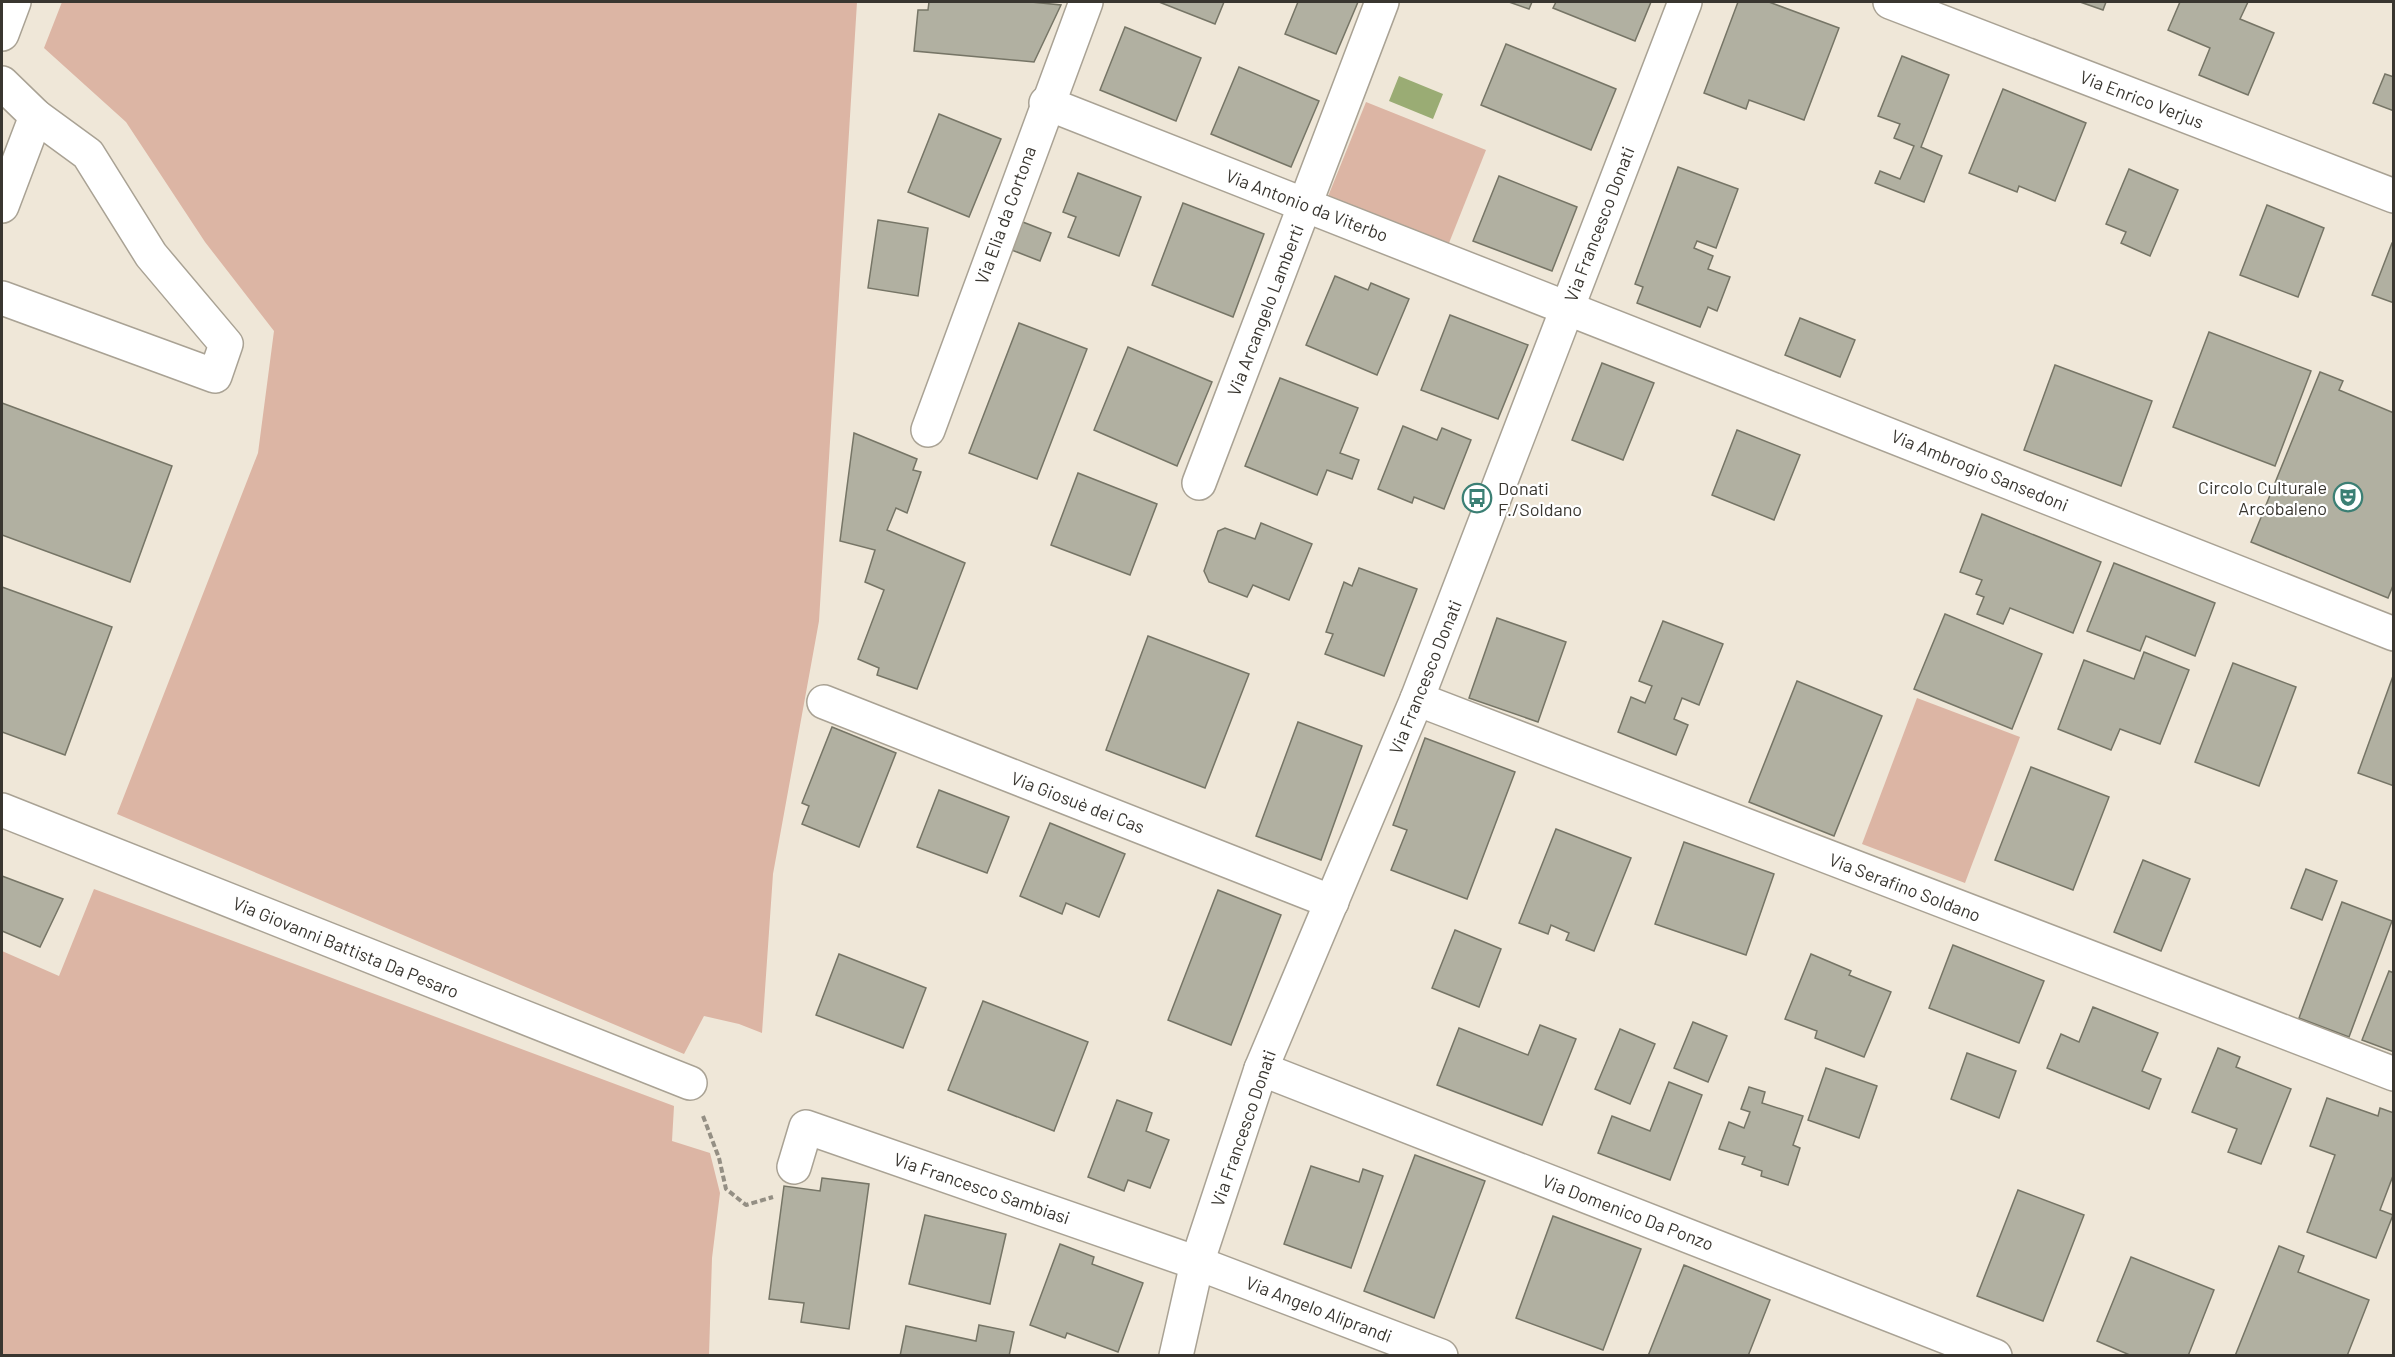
<svg xmlns="http://www.w3.org/2000/svg" width="2395" height="1357" viewBox="0 0 2395 1357" font-family="Barlow,sans-serif">
<style>
.green{fill:#dcb5a4}
.water{fill:#9aac74}
.building{fill:#b1b0a1;stroke:#767566;stroke-width:1.5}
.lines{fill:none;stroke-linecap:round;stroke-linejoin:round}
.minor-casing{stroke:#a9a294;stroke-width:36}
.path{stroke:#948f84;stroke-width:4;stroke-dasharray:6 3;stroke-linecap:butt}
.minor{stroke:#fff;stroke-width:33}
.labels{text-anchor:middle;dominant-baseline:central;stroke-width:4.5;stroke-linejoin:round;paint-order:stroke}
.street-label{font-size:18px;fill:#393630;stroke:#fff}
.poi-label{font-size:18px;fill:#393630;stroke:#fff;text-anchor:end}
</style>
<rect width="100%" height="100%" fill="#efe7d8"/>
<g class="green">
<path d="M62,2h795l-38,619 -46,253 -11,159 -23,-9 -35,-8 -20,38 -567,-240 141,-361 16,-122 -69,-89 -79,-120 -82,-74z"/>
<path d="M1366,102l120,48 -39,98 -120,-49z"/>
<path d="M1917,698l103,39 -55,146 -103,-39z"/>
<path d="M94,889l580,217 -2,35 38,12 10,40 -8,65 -3,97h-707v-404l57,25z"/>
</g>
<path class="water" d="M1399,76l44,18 -10,25 -44,-18z"/>
<g class="building">
<path d="M929,2h102l30,3 -27,57 -120,-11 4,-41h10z"/>
<path d="M1159,2h65l-9,22z"/>
<path d="M1298,2h60l-22,52 -51,-20z"/>
<path d="M1509,2h23l-3,7z"/>
<path d="M1556,2h95l-16,39 -82,-33z"/>
<path d="M1738,2h31l70,26 -35,92 -55,-20 -3,9 -42,-16z"/>
<path d="M2080,2h26l-3,8z"/>
<path d="M2180,2h68l-8,17 34,14 -26,62 -49,-20 11,-27 -42,-18z"/>
<path d="M1125,27l76,31 -25,63 -76,-31z"/>
<path d="M1506,44l110,45 -25,61 -110,-45z"/>
<path d="M1902,56l47,19 -28,72 21,9 -18,46 -49,-19 5,-12 20,8 14,-33 -20,-8 6,-14 -22,-8z"/>
<path d="M1239,67l80,34 -28,66 -80,-33z"/>
<path d="M2385,74l9,3v34l-21,-8z"/>
<path d="M2003,89l83,34 -31,78 -36,-15 -2,6 -48,-19z"/>
<path d="M939,114l62,25 -32,78 -61,-25z"/>
<path d="M1678,167l60,22 -22,59 -19,-7 -3,7 19,8 -5,13 22,8 -13,34 -9,-4 -8,20 -63,-24 6,-16 -8,-3z"/>
<path d="M2129,169l49,21 -28,66 -29,-13 5,-11 -20,-8z"/>
<path d="M1078,173l63,24 -22,59 -51,-19 8,-20 -13,-5z"/>
<path d="M1499,176l78,31 -25,64 -79,-30z"/>
<path d="M1183,203l81,31 -31,83 -81,-32z"/>
<path d="M2267,205l57,23 -26,69 -58,-22z"/>
<path d="M1015,219l36,14 -11,28 -36,-14z"/>
<path d="M878,220l50,8 -10,68 -50,-8z"/>
<path d="M2392,243h2v60l-22,-8z"/>
<path d="M1335,276l33,14 3,-7 38,16 -32,76 -71,-30z"/>
<path d="M1450,315l78,30 -30,74 -77,-29z"/>
<path d="M1800,318l55,22 -15,37 -55,-22z"/>
<path d="M1019,323l68,26 -50,130 -68,-26z"/>
<path d="M2209,332l102,39 -36,95 -102,-39z"/>
<path d="M1128,347l84,35 -35,84 -83,-36z"/>
<path d="M1602,363l52,20 -31,77 -51,-20z"/>
<path d="M2055,365l97,36 -31,85 -97,-36z"/>
<path d="M2320,372l23,9 -4,9 55,23v170l-6,15 -137,-56z"/>
<path d="M1280,378l78,30 -18,45 19,7 -7,19 -25,-9 -10,25 -72,-29z"/>
<path d="M2,403l170,63 -42,116 -128,-47z"/>
<path d="M1403,426l34,14 5,-12 29,12 -27,69 -30,-12 -2,6 -34,-14z"/>
<path d="M1737,430l63,25 -26,65 -62,-25z"/>
<path d="M854,433l63,26 -4,11 8,2 -14,41 -11,-5 -9,22 78,33 -48,126 -40,-14 2,-7 -21,-9 26,-69 -19,-8 10,-32 -35,-9z"/>
<path d="M1078,473l79,31 -27,71 -79,-30z"/>
<path d="M1982,514l119,48 -28,71 -63,-25 -7,16 -26,-10 7,-17 -8,-3 6,-14 -22,-8z"/>
<path d="M1261,523l51,21 -23,56 -36,-15 -6,12 -38,-15 -5,-11 14,-40 7,-3 30,11z"/>
<path d="M2114,563l101,40 -20,53 -49,-20 -6,15 -53,-20z"/>
<path d="M1359,568l58,21 -33,87 -59,-22 8,-20 -7,-2 18,-50 8,4z"/>
<path d="M2,587l110,40 -47,128 -63,-23z"/>
<path d="M1945,614l97,40 -30,75 -98,-40z"/>
<path d="M1497,618l69,24 -28,80 -69,-24z"/>
<path d="M1663,621l60,23 -24,61 -17,-7 -8,21 14,6 -12,30 -58,-23 13,-35 14,6 7,-17 -13,-5z"/>
<path d="M1148,636l101,38 -44,114 -99,-38z"/>
<path d="M2144,652l45,18 -29,74 -40,-15 -9,21 -53,-21 26,-69 50,19z"/>
<path d="M2233,663l63,24 -37,99 -64,-24z"/>
<path d="M2393,676h1v110l-36,-13z"/>
<path d="M1797,681l85,35 -48,120 -85,-34z"/>
<path d="M1298,722l64,24 -41,114 -65,-24z"/>
<path d="M832,727l64,26 -37,94 -57,-23 7,-18 -7,-3z"/>
<path d="M1425,738l90,34 -48,127 -76,-29 16,-40 -14,-5z"/>
<path d="M2031,767l78,30 -36,93 -78,-30z"/>
<path d="M939,790l70,27 -22,56 -70,-26z"/>
<path d="M1050,823l75,31 -26,63 -33,-14 -4,11 -42,-18z"/>
<path d="M1556,829l75,29 -37,93 -28,-11 3,-7 -18,-8 -3,9 -29,-11z"/>
<path d="M1684,842l90,32 -28,81 -91,-31z"/>
<path d="M2143,860l47,19 -29,72 -47,-19z"/>
<path d="M2306,869l31,12 -15,39 -31,-12z"/>
<path d="M2,876l61,23 -23,48 -38,-16z"/>
<path d="M1218,890l63,25 -50,130 -63,-25z"/>
<path d="M2342,902l50,19 -43,116 -50,-19z"/>
<path d="M1455,930l46,19 -22,58 -47,-19z"/>
<path d="M1953,945l91,36 -25,62 -90,-35z"/>
<path d="M839,954l87,34 -23,60 -87,-33z"/>
<path d="M1811,954l40,17 -2,4 42,17 -27,65 -49,-19 2,-7 -32,-12z"/>
<path d="M2389,971l5,2v79l-32,-12z"/>
<path d="M983,1001l105,41 -34,89 -106,-41z"/>
<path d="M2093,1007l65,26 -16,38 19,8 -12,30 -102,-41 14,-34 18,8z"/>
<path d="M1693,1022l34,14 -19,46 -34,-14z"/>
<path d="M1540,1025l36,14 -34,86 -105,-40 22,-57 69,27z"/>
<path d="M1620,1029l35,15 -25,60 -35,-15z"/>
<path d="M2218,1048l22,9 -4,10 55,22 -30,75 -33,-12 9,-23 -45,-17z"/>
<path d="M1967,1053l49,18 -17,47 -48,-19z"/>
<path d="M1826,1068l51,18 -18,52 -51,-18z"/>
<path d="M1669,1082l33,13 -32,85 -72,-27 14,-37 38,15z"/>
<path d="M1749,1087l16,5 -3,11 41,13 -10,29 7,3 -12,37 -27,-9 1,-5 -20,-7 3,-7 -26,-8 10,-27 15,6 6,-16 -9,-3z"/>
<path d="M2327,1098l51,18 2,-8 14,5v60l-14,37 13,5 -17,43 -69,-26 28,-77 -25,-9z"/>
<path d="M1117,1100l35,13 -6,18 23,9 -19,48 -22,-8 -4,11 -36,-14z"/>
<path d="M1415,1155l70,26 -51,137 -70,-27z"/>
<path d="M1311,1166l48,16 4,-13 20,7 -32,92 -67,-24z"/>
<path d="M822,1178l47,6 -20,145 -48,-7 3,-19 -35,-4 15,-113 36,5z"/>
<path d="M2018,1190l66,25 -41,106 -66,-25z"/>
<path d="M925,1215l81,19 -16,70 -81,-20z"/>
<path d="M1553,1216l88,33 -38,101 -87,-32z"/>
<path d="M1060,1244l34,13 -2,7 51,19 -25,69 -51,-19 -2,5 -35,-13z"/>
<path d="M2279,1246l25,10 -6,16 71,28 -22,56h-112z"/>
<path d="M2131,1257l83,33 -26,66h-56l-35,-15z"/>
<path d="M1684,1265l86,35 -22,56h-100z"/>
<path d="M979,1325l35,7 -5,24h-109l6,-30 70,15z"/>
</g>
<g class="lines">
<g class="minor-casing">
<g id="minor">
<path d="M1890,2l504,194"/>
<path d="M2,34l12,-32"/>
<path d="M2,83l34,33 52,38 63,101 75,89 -11,32 -213,-78"/>
<path d="M1046,103l1348,531"/>
<path d="M2,206l34,-90"/>
<path d="M928,430l158,-428"/>
<path d="M1199,483l183,-481"/>
<path d="M1417,699l977,375"/>
<path d="M824,702l508,200"/>
<path d="M2,810l688,273"/>
<path d="M1261,1069l734,287"/>
<path d="M794,1167l12,-40 391,136 244,93"/>
<path d="M1176,1356l21,-93 64,-194 156,-370 268,-697"/>
</g>
</g>
<path class="path" d="M703,1116l16,42 7,31 20,16 27,-8"/>
<use href="#minor" class="minor"/>
</g>
<defs>
<g id="theatre-ring" transform="scale(1.5)"><circle r="9.5" fill="#fff" stroke="#3b7f74" stroke-width="1.5"/><path d="M-5-5.5Q0-4 5-5.5V0Q5 5 0 6Q-5 5-5 0ZM-3.3-2.5H-1v1.5H-3.3ZM1-2.5H3.3v1.5H1ZM-2.8 1Q0 5.5 2.8 1Z" fill="#3b7f74"/></g>
<g id="bus-ring" transform="scale(1.5)"><circle r="9.5" fill="#fff" stroke="#3b7f74" stroke-width="1.5"/><path d="M-5-6H5V4H4V6H2V4H-2V6H-4V4H-5ZM-3.5-4V0h7V-4ZM-3.5 1.2v1.5H-2V1.2ZM2 1.2v1.5H3.5V1.2Z" fill="#3b7f74"/></g>
</defs>
<g fill-rule="evenodd">
<use href="#theatre-ring" x="2348" y="497"/>
<use href="#bus-ring" x="1477" y="498"/>
</g>
<g class="labels">
<g class="street-label">
<text transform="translate(2142 99) rotate(21)">Via Enrico Verjus</text>
<text transform="translate(1307 205) rotate(21)">Via Antonio da Viterbo</text>
<text transform="translate(1005 215) rotate(-70)">Via Elia da Cortona</text>
<text transform="translate(1599 224) rotate(-69)">Via Francesco Donati</text>
<text transform="translate(1265 310) rotate(-69)">Via Arcangelo Lamberti</text>
<text transform="translate(1980 470) rotate(22)">Via Ambrogio Sansedoni</text>
<text transform="translate(1425 677) rotate(-68)">Via Francesco Donati</text>
<text transform="translate(1078 802) rotate(21)">Via Giosuè dei Cas</text>
<text transform="translate(1905 887) rotate(21)">Via Serafino Soldano</text>
<text transform="translate(346 947) rotate(22)">Via Giovanni Battista Da Pesaro</text>
<text transform="translate(1243 1128) rotate(-71)">Via Francesco Donati</text>
<text transform="translate(982 1188) rotate(19)">Via Francesco Sambiasi</text>
<text transform="translate(1628 1212) rotate(21)">Via Domenico Da Ponzo</text>
<text transform="translate(1319 1309) rotate(21)">Via Angelo Aliprandi</text>
</g>
<g class="poi-label">
<text x="2327" y="487">Circolo Culturale<tspan x="2327" dy="21">Arcobaleno</tspan></text>
<text x="1498" y="488" text-anchor="start">Donati<tspan x="1498" dy="21">F./Soldano</tspan></text>
</g>
</g>
<rect width="2395" height="1357" fill="none" stroke="#393630" stroke-width="6"/>
</svg>
